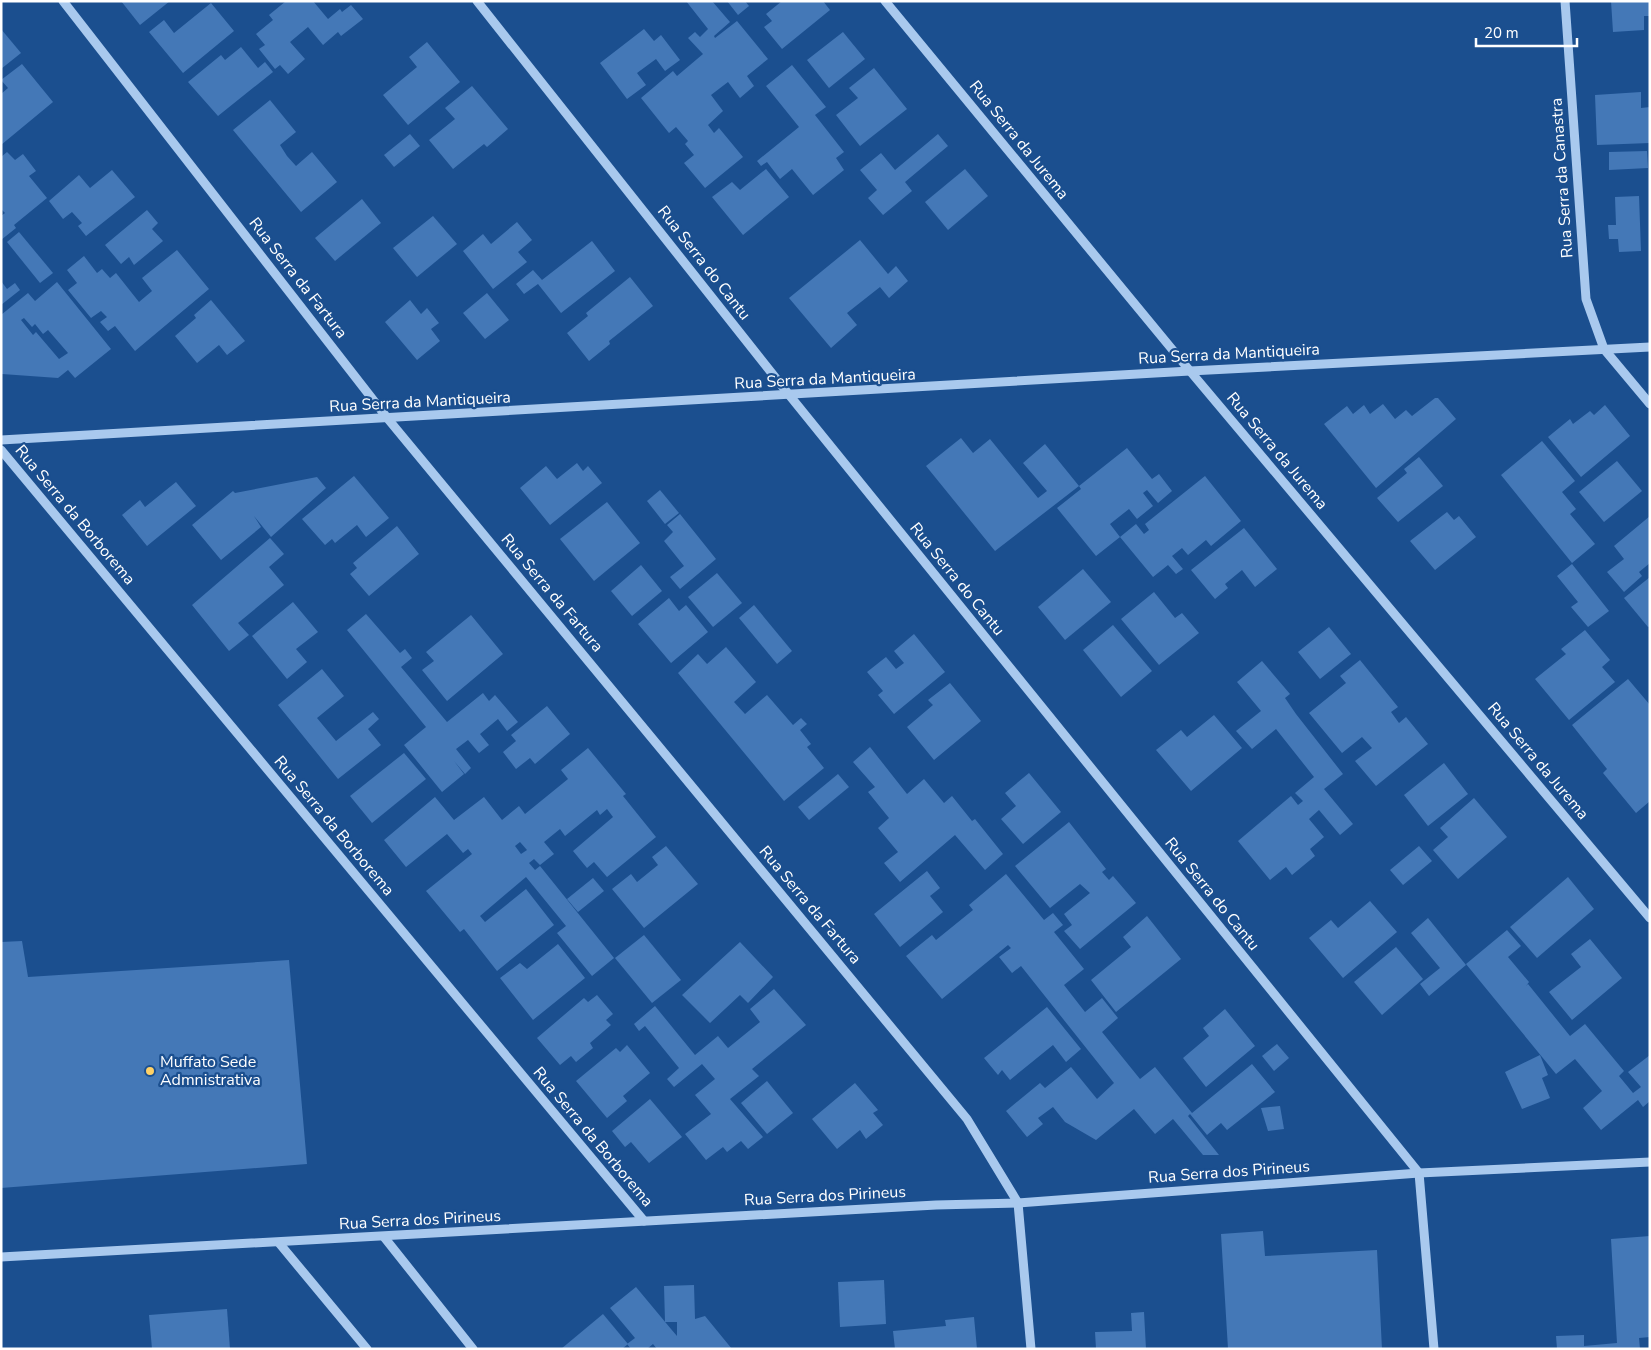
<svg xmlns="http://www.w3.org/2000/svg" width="1651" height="1350" viewBox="0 0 1651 1350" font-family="'Nunito Sans',sans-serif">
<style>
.building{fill:#4478b7;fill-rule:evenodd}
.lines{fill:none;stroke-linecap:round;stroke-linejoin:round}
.minor{stroke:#a9c9ee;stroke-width:9}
.poi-dot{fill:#ffd166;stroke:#1b4f8f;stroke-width:2}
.labels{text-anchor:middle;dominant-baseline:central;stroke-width:4.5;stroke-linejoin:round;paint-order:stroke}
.street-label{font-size:16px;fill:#fff;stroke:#1b4f8f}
.poi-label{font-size:16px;fill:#fff;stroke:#1b4f8f;text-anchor:start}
</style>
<rect width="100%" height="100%" fill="#1b4f8f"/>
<g class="building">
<path d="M121,1h49l-30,24z"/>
<path d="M286,1h27l15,18 12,-10 2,3 9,-7 12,14 -22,17 -3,-4 -15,13 -15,-18 -18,15 15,17 -17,15 -8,-9 -5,4 -16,-20 6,-4 -9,-11 17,-14 -4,-5z"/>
<path d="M686,1h26l18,21 -16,14 1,2 22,-17 31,38 -21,17 7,10 -14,12 -12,-16 -17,13 12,16 -15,14 6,8 5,-5 24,29 -38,31 -21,-25 10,-8 -9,-11 3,-3 -12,-14 -7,6 -28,-35 32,-27 4,5 26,-22 -15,-16 7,-6 5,5 8,-8z"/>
<path d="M727,1h18l4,5 -11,9z"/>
<path d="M782,1h41l7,9 -48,39 -18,-22 8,-6 -6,-7z"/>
<path d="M1611,1h39v15h-6v14l-31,2z"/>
<path d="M211,3l23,28 -51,42 -34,-41 15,-12 10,13z"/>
<path d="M1,29l20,24 -20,16z"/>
<path d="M644,29l10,12 7,-6 19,25 -15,11 -9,-12 -19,14 9,12 -19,14 -27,-36z"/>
<path d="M843,32l22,27 -36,29 -22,-28z"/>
<path d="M427,42l33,40 -52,43 -25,-30 34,-28 -8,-10z"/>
<path d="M241,47l17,21 7,-6 8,10 -55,44 -30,-34 33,-27 4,5z"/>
<path d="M22,64l31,38 -52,43v-51l7,-6 -7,-8z"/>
<path d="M792,65l34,42 -11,8 29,37 -8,6 8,12 -31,25 -21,-26 -12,10 -13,-17 -6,4 -4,-5 42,-34 -33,-41z"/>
<path d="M874,68l33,41 -47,37 -24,-31 22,-17 -9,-10z"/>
<path d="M472,86l36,43 -21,18 -3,-3 -31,25 -24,-29 26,-21 -10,-11z"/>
<path d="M1641,92v16l9,-1v36l-53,2 -2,-50z"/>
<path d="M270,100l26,32 -16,13 7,11 9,10 16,-14 25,30 -36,30 -68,-82z"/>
<path d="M410,134l10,12 -26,21 -10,-12z"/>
<path d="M938,134l10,12 -43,36 7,9 -29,24 -15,-17 9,-8 -17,-20 21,-17 14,17z"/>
<path d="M1647,151l1,17 -39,2v-18z"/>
<path d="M7,152l8,8 8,-6 13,17 -7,5 18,22 -33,27 2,3 -15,12v-24l4,-3 -4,-4v-52z"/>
<path d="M766,169l23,28 -46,38 -31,-38 20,-15 8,8z"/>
<path d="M965,169l23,27 -40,34 -23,-28z"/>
<path d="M112,170l23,27 -49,39 -8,-10 4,-3 -10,-11 -9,7 -14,-18 30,-26 11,13z"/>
<path d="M1639,196l2,55 -22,1 -1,-13h-9l-1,-14h8l-1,-28z"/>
<path d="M362,199l19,24 -46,38 -20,-23z"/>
<path d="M147,210l11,13 -6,6 11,12 -29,24 -5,-8 -8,7 -16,-19z"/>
<path d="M433,216l24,28 -40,33 -24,-29z"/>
<path d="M517,222l15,18 -14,12 9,10 -34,27 -30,-38 20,-17 8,10z"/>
<path d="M19,232l34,41 -13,10 -33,-41z"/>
<path d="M860,240l28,34 8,-8 12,15 -19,17 -9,-11 -33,26 10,12 -26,23 -42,-50z"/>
<path d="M592,241l23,30 -54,42 -23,-29 -14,10 -8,-10 17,-14 9,10z"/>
<path d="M177,250l32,39 -74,62 -20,-25 -7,5 -8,-9 7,-5 -6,-6 -10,7 -23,-28 9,-7 -10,-13 17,-14 13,17 5,-4 8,9 6,-5 23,29 13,-11 -10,-13z"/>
<path d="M630,277l23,29 -44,35 1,3 -21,17 -22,-28 21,-17 -2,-3z"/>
<path d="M1,281l6,8 8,-6 5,7 -19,15z"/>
<path d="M57,282l54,67 -36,29 -7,-8 -10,8 -56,-4 -1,-59 27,-22 7,8zM24,318l8,9 3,-3 8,10 5,-4 20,23 -9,6 -23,-27 -3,3 -12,-15z"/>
<path d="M487,293l22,27 -24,19 -22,-26z"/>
<path d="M211,300l34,41 -18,14 -8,-10 -22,18 -22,-27 21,-18 -2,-3z"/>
<path d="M410,300l11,14 6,-6 12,15 -8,6 9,12 -23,19 -32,-38z"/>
<path d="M1435,398h3l18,21 -80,69 -52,-64 23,-18 6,8 11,-9 6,9 13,-10 12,15 11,-9 6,6z"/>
<path d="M1605,405l25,31 -49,41 -33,-40 22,-18 3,5 17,-13 4,4z"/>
<path d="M961,438l12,15 17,-14 48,59 9,-7 -24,-28 22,-19 34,42 -84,65 -69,-85z"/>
<path d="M1542,441l33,40 -13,11 14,17 -6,5 25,30 -23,19 -71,-88z"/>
<path d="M1127,448l25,31 7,-5 13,17 -14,12 -11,-13 -4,3 10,13 -16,13 -8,-10 -19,15 10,13 -24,19 -39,-48 24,-19 -2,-3z"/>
<path d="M1419,457l24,29 -45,36 -21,-24 30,-25 -3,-4z"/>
<path d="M1617,461l25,30 -38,31 -25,-30z"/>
<path d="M577,463l6,8 5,-5 14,17 -52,42 -30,-37 26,-22 11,13z"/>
<path d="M354,476l35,42 -23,19 -9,-12 -22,18 -3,-4 -7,6 -23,-26z"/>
<path d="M1205,476l36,45 -30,25 -5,-6 -18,15 -6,-7 -10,8 11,13 -7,5 -8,-9 -15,12 -33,-40 16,-13 8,10 5,-4 -4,-6z"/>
<path d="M317,477l9,11 -55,49 -17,-21 7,11 -40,33 -29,-35 41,-34 2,2z"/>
<path d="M176,482l20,24 -49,40 -25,-31 18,-15 5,7z"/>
<path d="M660,490l19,23 -14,11 -18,-23z"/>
<path d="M607,502l33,41 -46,38 -34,-42z"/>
<path d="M1447,512l7,8 5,-4 17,21 -41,33 -25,-29z"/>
<path d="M680,514l36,45 -36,30 -10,-12 14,-11 -20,-25 9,-9 -6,-7z"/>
<path d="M1650,516v47l-11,9 3,4 -18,16 -17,-20 17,-13 -10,-13z"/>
<path d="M397,526l22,28 -50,42 -19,-22 7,-6 -4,-5z"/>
<path d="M1244,528l33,41 -22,18 -13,-17 -17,14 3,4 -13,11 -24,-29z"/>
<path d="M270,538l14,16 -15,13 15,18 -46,38 11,12 -20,16 -37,-46z"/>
<path d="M1572,564l37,47 -21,16 -17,-20 7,-5 -21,-26z"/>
<path d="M641,565l21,26 -30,25 -21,-25z"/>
<path d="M1083,569l28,33 -46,38 -27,-33z"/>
<path d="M717,573l25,30 -29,24 -25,-30z"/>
<path d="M1650,577v49l-2,1 -24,-29z"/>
<path d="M1154,592l21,26 7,-5 17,20 -40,32 -38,-46z"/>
<path d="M669,598l10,13 7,-6 22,27 -37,31 -33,-39z"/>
<path d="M293,602l25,30 -22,17 11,13 -20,17 -35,-43z"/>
<path d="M754,605l38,46 -15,13 -38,-46z"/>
<path d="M366,614l34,39 5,-4 7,9 -11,9 46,55 36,-29 6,8 6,-6 23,27 -11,9 -9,-12 -18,15 9,11 -10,8 -11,-13 -12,9 15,19 -6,6 -11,-13 10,13 -22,18 -38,-47 22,-18 -79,-97z"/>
<path d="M471,615l32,39 -56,47 -25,-31 12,-9 -8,-9z"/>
<path d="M1113,625l39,46 -31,26 -38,-47z"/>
<path d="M1329,627l22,27 -31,25 -22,-27z"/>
<path d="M1585,630l25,30 -8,7 13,15 -46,38 -34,-41 31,-25 -5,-5z"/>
<path d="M914,634l31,38 -51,42 -16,-19 5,-4 -16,-19 19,-15 10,12 8,-6 -10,-12z"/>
<path d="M726,647l30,35 -22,20 11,12 22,-19 26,30 8,-7 6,6 -7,6 11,14 -4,3 17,21 -40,33 -106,-128 20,-19 9,10z"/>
<path d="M1360,660l38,47 -7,5 8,11 7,-6 22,27 -52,42 -21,-25 17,-13 -10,-11 -20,16 -33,-40 37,-30 -6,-7z"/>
<path d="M1262,661l28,33 -5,4 11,16 47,60 -19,15 29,35 -13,11 -21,-25 -10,9 15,18 -14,12 5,7 -23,19 -6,-8 -16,13 -32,-39 53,-45 7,9 5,-4 -8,-8 19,-16 -38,-48 -24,20 -16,-18 25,-20 -24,-29z"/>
<path d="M322,669l22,27 -27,22 19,23 37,-29 6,7 -11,10 13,16 -43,34 -60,-74z"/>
<path d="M1628,679l22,26v96l-14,12 -33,-40 4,-4 -35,-44z"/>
<path d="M950,683l31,38 -47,39 -27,-33 26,-22 -5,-5z"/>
<path d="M547,706l23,28 -35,30 -5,-6 -14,11 -13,-17 13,-11 -5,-6z"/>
<path d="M1214,715l28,33 -51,43 -35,-41 25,-20 6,7z"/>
<path d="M870,747l37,47 17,-15 20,24 8,-7 20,25 3,-2 28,35 -18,16 -30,-35 -55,47 -16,-19 14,-11 -20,-24 11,-10 -21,-26 7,-5 -22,-25z"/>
<path d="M588,748l38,46 -3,2 33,41 -49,40 -13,-15 -7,6 -14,-17 40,-34 -6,-8 -7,6 -3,-5 -32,26 -5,-7 -16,13 10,12 -14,11 -6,-6 -5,4 6,7 5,-4 74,92 -22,18 -35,-43 9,-7 -40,-49 -46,39 5,6 41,-33 28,36 -57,46 -33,-42 -4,3 -34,-41 46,-37 -4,-5 -5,4 -16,-19 -41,33 -22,-27 51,-43 19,23 30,-23 18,23 17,-14 6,8 43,-35 -7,-9zM520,842l7,8 -6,4 -6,-8z"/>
<path d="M404,753l22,26 -54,44 -22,-27z"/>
<path d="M1444,763l24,31 -40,32 -24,-31z"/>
<path d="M1029,773l32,39 -38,32 -22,-25 15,-13 -11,-13z"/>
<path d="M838,774l11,13 -40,33 -11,-13z"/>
<path d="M1474,798l33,39 -49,42 -25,-29 15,-13 -8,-9z"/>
<path d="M1069,822l37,47 -4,3 7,8 4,-4 23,27 -56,46 -16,-18 8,-6 -8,-11 26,-21 -10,-9 -30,24 -35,-42z"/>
<path d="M666,846l32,38 -54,44 -32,-39 19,-15 6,8 21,-17 -6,-8z"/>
<path d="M1419,846l13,15 -29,24 -13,-15z"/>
<path d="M927,871l13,17 -10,8 13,16 -43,35 -26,-33z"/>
<path d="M1006,874l38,46 9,-7 10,12 -9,7 30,37 -20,16 21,27 17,-14 16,20 -16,14 38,47 15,-12 37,46 60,-49 23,28 -48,38 -6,-7 -14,12 -17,-21 -2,2 31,39h-16l-30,-36 -18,15 -21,-25 -38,31 -31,-18 -12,-15 -15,11 5,6 -16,13 -21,-26 34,-28 5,5 26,-21 26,32 17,-16 -93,-117 -9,7 -13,-16 12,-9 -3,-3 -66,54 -36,-43 26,-21 4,5 37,-30 -4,-5z"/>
<path d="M1568,877l26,32 -57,49 -27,-31z"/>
<path d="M593,878l11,13 -26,21 -11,-13z"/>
<path d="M1370,901l27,31 -54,46 -34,-40 22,-18 7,8z"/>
<path d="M1147,916l34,43 -65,53 -25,-32 40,-33 -8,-10z"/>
<path d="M1428,918l38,47 -37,31 -9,-12 20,-16 -29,-35z"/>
<path d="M1507,930l14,16 -13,11 21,25 -3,4 2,-2 42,52 15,-12 39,47 -5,5 14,17 8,-6 -13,-15 22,-17v46l-7,6 -5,-7 -37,30 -18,-22 19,-17 -27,-32 -19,15 -90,-110z"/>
<path d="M644,935l37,45 -29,23 -37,-45z"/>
<path d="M1590,939l32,39 -50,42 -23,-28 32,-25 -10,-13z"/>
<path d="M22,941l6,36 261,-17 18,204 -306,24v-246z"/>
<path d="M740,942l33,35 -25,26 -8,-8 -30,28 -28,-28z"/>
<path d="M558,944l27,34 -52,42 -33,-42 20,-15 7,6z"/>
<path d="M1396,947l27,32 -41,36 -28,-33z"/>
<path d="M774,989l32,36 -54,44 7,7 -29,23 33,38 -15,12 -7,-8 -14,11 -4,-5 -17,13 -21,-26 26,-20 -16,-19 20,-16 -13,-15 -28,23 -7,-8 12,-11 -34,-42 -6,5 -5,-7 21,-18 40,49 23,-19 10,12 32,-26 -10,-13z"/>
<path d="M597,995l16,19 -7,6 5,5 -21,18 3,5 -17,14 -5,-6 -11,9 -23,-27 47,-40 4,4z"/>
<path d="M1047,1007l34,42 -15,13 -13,-17 -43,35 -8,-10 -4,5 -14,-17z"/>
<path d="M1225,1009l30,37 -49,41 -23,-29 26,-22 -6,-8z"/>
<path d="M1277,1044l12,14 -15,13 -12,-15z"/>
<path d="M627,1045l23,28 -27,23 4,5 -20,17 -31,-37 40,-33 4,4z"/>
<path d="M1540,1055l8,20 -6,3 8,20 -28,11 -17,-37z"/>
<path d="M767,1081l26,32 -26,21 -26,-31z"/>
<path d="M855,1083l23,27 -5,3 10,12 -17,14 -6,-9 -23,19 -25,-30z"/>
<path d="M650,1099l32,38 -33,26 -18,-21 -6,5 -13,-16z"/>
<path d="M1280,1106l4,23 -16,2 -7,-23z"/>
<path d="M1263,1231l2,25 112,-6 5,99h-154l-7,-115z"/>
<path d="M1650,1236v101l-11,1 1,11h-83l-1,-13 28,-1v11l33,-3 -6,-104z"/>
<path d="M884,1280l2,44 -46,3 -2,-45z"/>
<path d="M694,1285l1,34 10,-3 27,33h-75l-4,-5 -6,5h-16l-4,-5 8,-6 -25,-30 26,-21 35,42 6,7v-14h-12l-1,-36z"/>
<path d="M227,1309l3,40h-78l-3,-34z"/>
<path d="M1144,1312l2,37h-50l-1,-17 37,-1 -1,-18z"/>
<path d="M603,1314l25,30 -6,5h-61z"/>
<path d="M974,1317l3,32h-82l-2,-18 53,-5 -1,-6z"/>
</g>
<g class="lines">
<g class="minor">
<path d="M63,1l325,418 579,700 51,84 13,146"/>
<path d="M477,1l313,395 629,777"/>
<path d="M885,1l305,370 460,547"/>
<path d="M1565,1l21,298 18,50 46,55"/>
<path d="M1,440l1189,-69 460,-24"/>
<path d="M1,450l643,771"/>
<path d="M1419,1173l15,176"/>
<path d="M384,1237l89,112"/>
<path d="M279,1243l88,106"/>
<path d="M1,1257l935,-52 82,-2 401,-30 231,-11"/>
</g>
</g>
<circle class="poi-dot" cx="150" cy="1071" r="5"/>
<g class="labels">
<g class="street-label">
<text transform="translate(1019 140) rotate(51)">Rua Serra da Jurema</text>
<text transform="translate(1562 178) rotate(-94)">Rua Serra da Canastra</text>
<text transform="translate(704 263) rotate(52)">Rua Serra do Cantu</text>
<text transform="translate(298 278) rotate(52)">Rua Serra da Fartura</text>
<text transform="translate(1229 354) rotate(-3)">Rua Serra da Mantiqueira</text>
<text transform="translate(825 379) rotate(-3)">Rua Serra da Mantiqueira</text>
<text transform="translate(420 402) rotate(-3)">Rua Serra da Mantiqueira</text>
<text transform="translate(1277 451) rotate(50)">Rua Serra da Jurema</text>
<text transform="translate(75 515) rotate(50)">Rua Serra da Borborema</text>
<text transform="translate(957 579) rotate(51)">Rua Serra do Cantu</text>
<text transform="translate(552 593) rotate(50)">Rua Serra da Fartura</text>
<text transform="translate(1538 761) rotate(50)">Rua Serra da Jurema</text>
<text transform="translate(334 826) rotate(50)">Rua Serra da Borborema</text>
<text transform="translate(1212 894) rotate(51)">Rua Serra do Cantu</text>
<text transform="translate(810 905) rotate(50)">Rua Serra da Fartura</text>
<text transform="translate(593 1137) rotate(50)">Rua Serra da Borborema</text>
<text transform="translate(1229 1172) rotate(-4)">Rua Serra dos Pirineus</text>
<text transform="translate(825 1196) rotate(-3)">Rua Serra dos Pirineus</text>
<text transform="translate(420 1220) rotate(-3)">Rua Serra dos Pirineus</text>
</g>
<g class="poi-label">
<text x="160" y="1062">Muffato Sede<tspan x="160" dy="18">Admnistrativa</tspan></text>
</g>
</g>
<rect width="1651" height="1350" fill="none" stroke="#ffffff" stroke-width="5"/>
<path d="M1476 38v8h101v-8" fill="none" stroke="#ffffff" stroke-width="2.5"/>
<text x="1484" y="38" font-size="15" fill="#ffffff" stroke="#1b4f8f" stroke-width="4" paint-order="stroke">20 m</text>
</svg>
